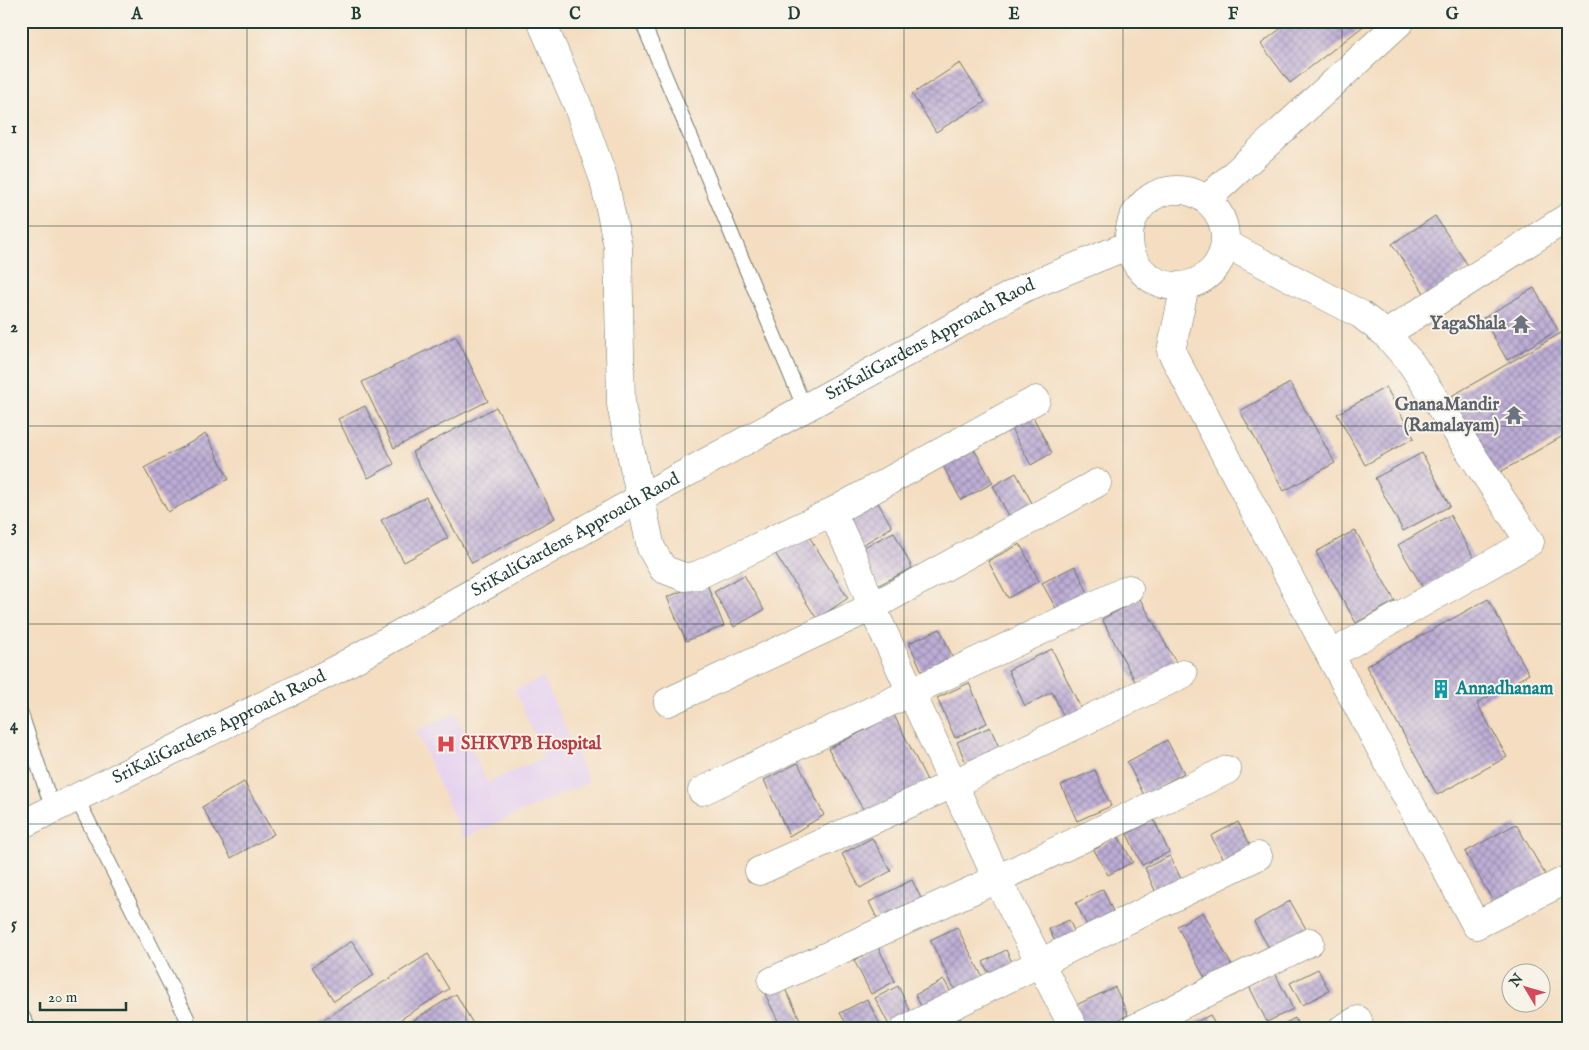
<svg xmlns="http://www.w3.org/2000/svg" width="1589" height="1050" viewBox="0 0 1589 1050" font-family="'IM FELL English',serif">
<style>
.built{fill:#e6d2f0}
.building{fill:url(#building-cross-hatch)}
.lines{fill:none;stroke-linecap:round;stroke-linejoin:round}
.lane-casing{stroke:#6a7565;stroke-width:16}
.street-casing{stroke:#6a7565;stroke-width:29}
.lane{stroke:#fff;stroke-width:14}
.street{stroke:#fff;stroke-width:28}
.grid{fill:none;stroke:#1f3d34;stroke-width:1;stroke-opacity:0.55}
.labels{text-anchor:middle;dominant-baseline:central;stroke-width:4;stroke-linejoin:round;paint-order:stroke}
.worship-label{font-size:18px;font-weight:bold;fill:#5b616d;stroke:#f7f3e8;text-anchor:end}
.street-label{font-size:18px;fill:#1f3d34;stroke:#f7f3e8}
.culture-label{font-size:18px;font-weight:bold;fill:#0d838f;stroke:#f7f3e8;text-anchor:start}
.health-label{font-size:18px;font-weight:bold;fill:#be3a42;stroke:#f7f3e8;text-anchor:start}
.neatline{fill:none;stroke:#1f3d34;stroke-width:2}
.grid-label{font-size:16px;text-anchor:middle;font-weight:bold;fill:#1f3d34}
</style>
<defs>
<pattern id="building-cross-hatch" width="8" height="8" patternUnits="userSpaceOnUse" patternTransform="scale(1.25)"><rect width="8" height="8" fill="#beadd6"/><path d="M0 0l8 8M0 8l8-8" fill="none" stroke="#9a8eae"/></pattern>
</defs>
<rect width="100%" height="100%" fill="#f7f3e8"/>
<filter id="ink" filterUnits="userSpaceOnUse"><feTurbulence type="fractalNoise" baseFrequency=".02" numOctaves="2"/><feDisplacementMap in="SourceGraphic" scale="10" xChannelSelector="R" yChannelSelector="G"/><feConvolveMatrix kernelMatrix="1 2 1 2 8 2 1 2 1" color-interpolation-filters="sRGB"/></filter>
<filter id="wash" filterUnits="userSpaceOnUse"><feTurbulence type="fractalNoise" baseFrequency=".0096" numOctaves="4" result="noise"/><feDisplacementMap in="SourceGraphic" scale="20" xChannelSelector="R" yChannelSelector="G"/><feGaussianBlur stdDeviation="1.12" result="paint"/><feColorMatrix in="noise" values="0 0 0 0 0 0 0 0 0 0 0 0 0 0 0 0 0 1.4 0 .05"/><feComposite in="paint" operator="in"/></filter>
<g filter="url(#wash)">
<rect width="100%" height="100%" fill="#f4ddc0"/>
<path class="built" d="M543,677l46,105 -126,56 -47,-107 40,-18 31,70 57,-26 -29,-67z"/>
<g id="blocks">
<g class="building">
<path d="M1290,21h80l-80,62 -29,-39z"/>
<path d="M960,63l25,39 -49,30 -24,-38z"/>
<path d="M1435,216l34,51 -43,29 -34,-52z"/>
<path d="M1534,288l24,42 -51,30 -24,-42z"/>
<path d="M1568,329v104l-73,42 -45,-78z"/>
<path d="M456,336l32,65 -94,47 -32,-66z"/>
<path d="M1290,383l45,80 -51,28 -44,-80z"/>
<path d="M1386,387l28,51 -49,27 -28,-51z"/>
<path d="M365,406l29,58 -26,14 -30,-59z"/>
<path d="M496,407l59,111 -83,45 -60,-111z"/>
<path d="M1031,413l21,40 -21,12 -22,-40z"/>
<path d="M206,434l23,45 -61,33 -24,-44z"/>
<path d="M974,449l19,34 -32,17 -18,-34z"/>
<path d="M1422,453l28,53 -47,25 -28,-53z"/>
<path d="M1016,473l17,32 -23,13 -17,-32z"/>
<path d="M426,497l22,41 -44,24 -23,-42z"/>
<path d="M877,501l15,26 -33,20 -15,-26z"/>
<path d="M1450,515l24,43 -51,30 -25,-43z"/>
<path d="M805,530l43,68 -31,21 -44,-69z"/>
<path d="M1355,530l40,71 -39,22 -40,-71z"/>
<path d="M894,532l18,36 -37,19 -19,-36z"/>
<path d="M1020,544l19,37 -31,17 -20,-37z"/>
<path d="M1075,566l16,33 -31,17 -18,-33z"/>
<path d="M744,575l20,35 -30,17 -20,-35z"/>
<path d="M706,582l18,44 -38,15 -19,-44z"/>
<path d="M1140,599l37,65 -41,19 -34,-64z"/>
<path d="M1488,599l41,75 -52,29 30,54 -70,38 -71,-129z"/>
<path d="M940,629l15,34 -30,15 -16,-35z"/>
<path d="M1052,649l31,64 -17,8 -14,-29 -27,14 -17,-36z"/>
<path d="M969,683l18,40 -32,15 -18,-40z"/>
<path d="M894,715l33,65 -60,36 -39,-67z"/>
<path d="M990,727l13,29 -34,14 -12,-28z"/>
<path d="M1167,740l17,33 -40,22 -17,-33z"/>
<path d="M798,763l26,52 -35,21 -25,-56z"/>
<path d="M1095,770l16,36 -34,15 -16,-36z"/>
<path d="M244,782l30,52 -43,24 -29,-51z"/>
<path d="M1154,820l15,32 -27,13 -15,-31z"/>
<path d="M1238,822l14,27 -26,14 -15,-27z"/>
<path d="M1516,824l30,52 -51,29 -30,-53z"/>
<path d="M1118,836l15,26 -25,13 -14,-25z"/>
<path d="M872,838l19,33 -31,17 -18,-34z"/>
<path d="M1170,856l12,25 -26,12 -11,-25z"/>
<path d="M912,880l13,26 -43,22 -13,-26z"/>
<path d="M1103,889l13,29 -26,14 -14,-29z"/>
<path d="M1290,901l19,33 -36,21 -19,-33z"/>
<path d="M1203,912l30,56 -26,14 -30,-56z"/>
<path d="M1069,920l10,21 -20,9 -10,-21z"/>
<path d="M957,927l26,51 -27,14 -26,-52z"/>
<path d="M352,941l22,34 -40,26 -22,-34z"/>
<path d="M878,947l17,34 -24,13 -17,-34z"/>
<path d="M1006,950l8,16 -23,12 -8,-16z"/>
<path d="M428,954l21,35 -64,40h-76z"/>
<path d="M1318,969l11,22 -27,14 -12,-22z"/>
<path d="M1275,973l18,36 -26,13 -18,-36z"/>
<path d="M944,980l9,16 -29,15 -9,-16z"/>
<path d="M783,985l22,44h-23l-17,-35z"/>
<path d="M898,986l14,29 -22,12 -15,-29z"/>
<path d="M1115,987l13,28 -28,14h-15l-11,-23z"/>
<path d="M456,994l20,35h-77z"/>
<path d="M867,999l15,29 -33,1 -9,-16z"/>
<path d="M1210,1015l7,14h-35z"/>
<path d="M960,1018l6,11h-28z"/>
<path d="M1295,1018l5,11h-26z"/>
</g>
</g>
</g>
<g filter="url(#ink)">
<use href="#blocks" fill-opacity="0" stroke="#6a7565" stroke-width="1"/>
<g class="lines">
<g class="lane-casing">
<g id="lane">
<path d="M642,21l163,388"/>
<path d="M21,714l32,96"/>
<path d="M77,799l110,219"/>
<path d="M21,1014l8,15"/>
</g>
</g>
<g class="street-casing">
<g id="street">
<path d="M541,21l36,83 27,76 14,67 3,158 30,143 12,21 21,8 12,-1 136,-64 22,47 18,48 125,272 77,150"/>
<circle cx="1177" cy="238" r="48"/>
<path d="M1207,199l194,-178"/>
<path d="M1226,244l134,70 26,20 25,29 119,179 -200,113"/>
<path d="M1185,286l-14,65 159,304 146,270 92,-46"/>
<path d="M1386,334l182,-117"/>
<path d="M832,512l204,-112"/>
<path d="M668,702l204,-95 225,-124"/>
<path d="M702,791l427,-202"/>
<path id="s1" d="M21,825l316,-156 302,-170 385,-211 105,-43"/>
<path d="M759,871l194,-87 230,-110"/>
<path d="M772,981l225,-102 230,-109"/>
<path d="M905,1029l353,-173"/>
<path d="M1133,1029l177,-87"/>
<path d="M1342,1029l16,-9"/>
</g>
</g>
<use href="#lane" class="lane"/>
<use href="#street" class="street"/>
</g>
</g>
<path class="grid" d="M247,21v1008M466,21v1008M685,21v1008M904,21v1008M1123,21v1008M1342,21v1008M21,226h1547M21,426h1547M21,624h1547M21,824h1547"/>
<defs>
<g id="temple-bare" transform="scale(1.5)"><path d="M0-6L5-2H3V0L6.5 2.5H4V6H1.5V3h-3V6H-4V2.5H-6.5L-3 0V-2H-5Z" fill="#6b7280" stroke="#f7f3e8" stroke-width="2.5" paint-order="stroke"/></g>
<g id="building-bare" transform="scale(1.5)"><path d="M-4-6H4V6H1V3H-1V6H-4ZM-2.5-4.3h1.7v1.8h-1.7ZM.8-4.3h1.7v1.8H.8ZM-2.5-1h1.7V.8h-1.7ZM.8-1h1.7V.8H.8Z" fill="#0f9aa8" stroke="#f7f3e8" stroke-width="2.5" paint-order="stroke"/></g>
<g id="hospital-bare" transform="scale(1.5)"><path d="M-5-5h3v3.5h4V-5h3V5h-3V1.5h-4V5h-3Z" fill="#e0444e" stroke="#f7f3e8" stroke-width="2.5" paint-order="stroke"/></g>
</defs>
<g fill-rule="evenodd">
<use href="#temple-bare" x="1521" y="324"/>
<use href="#temple-bare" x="1514" y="415"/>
<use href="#building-bare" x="1441" y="689"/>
<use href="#hospital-bare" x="446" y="744"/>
</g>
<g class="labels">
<g class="worship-label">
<text x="1506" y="324">YagaShala</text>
<text x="1499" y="405">GnanaMandir<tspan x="1499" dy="21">(Ramalayam)</tspan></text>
</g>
<g class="street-label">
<text stroke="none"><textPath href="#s1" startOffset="1031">SriKaliGardens Approach Raod</textPath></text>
<text stroke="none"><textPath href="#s1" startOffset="626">SriKaliGardens Approach Raod</textPath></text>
<text stroke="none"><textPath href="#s1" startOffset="221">SriKaliGardens Approach Raod</textPath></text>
</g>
<g class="culture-label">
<text x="1456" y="689">Annadhanam</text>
</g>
<g class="health-label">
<text x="461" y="744">SHKVPB Hospital</text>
</g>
</g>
<rect width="1589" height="1050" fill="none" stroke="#f7f3e8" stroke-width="55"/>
<g transform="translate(1526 988) rotate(308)"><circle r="24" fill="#f7f3e8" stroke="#a1aaa0"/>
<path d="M0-4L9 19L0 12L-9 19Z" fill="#d1495b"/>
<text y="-8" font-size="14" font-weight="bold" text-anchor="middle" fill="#1f3d34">N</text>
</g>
<path d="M40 1002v8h86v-8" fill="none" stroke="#1f3d34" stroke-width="2.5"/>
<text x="48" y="1002" font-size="15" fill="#1f3d34" stroke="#f7f3e8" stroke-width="4" paint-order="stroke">20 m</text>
<rect x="28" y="28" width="1534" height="994" class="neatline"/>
<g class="grid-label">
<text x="137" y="19">A</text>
<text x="356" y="19">B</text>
<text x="575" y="19">C</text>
<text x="794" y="19">D</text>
<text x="1014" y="19">E</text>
<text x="1233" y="19">F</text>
<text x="1452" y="19">G</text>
<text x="14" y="133">1</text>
<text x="14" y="332">2</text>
<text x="14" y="531">3</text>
<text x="14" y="730">4</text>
<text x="14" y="929">5</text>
</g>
</svg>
